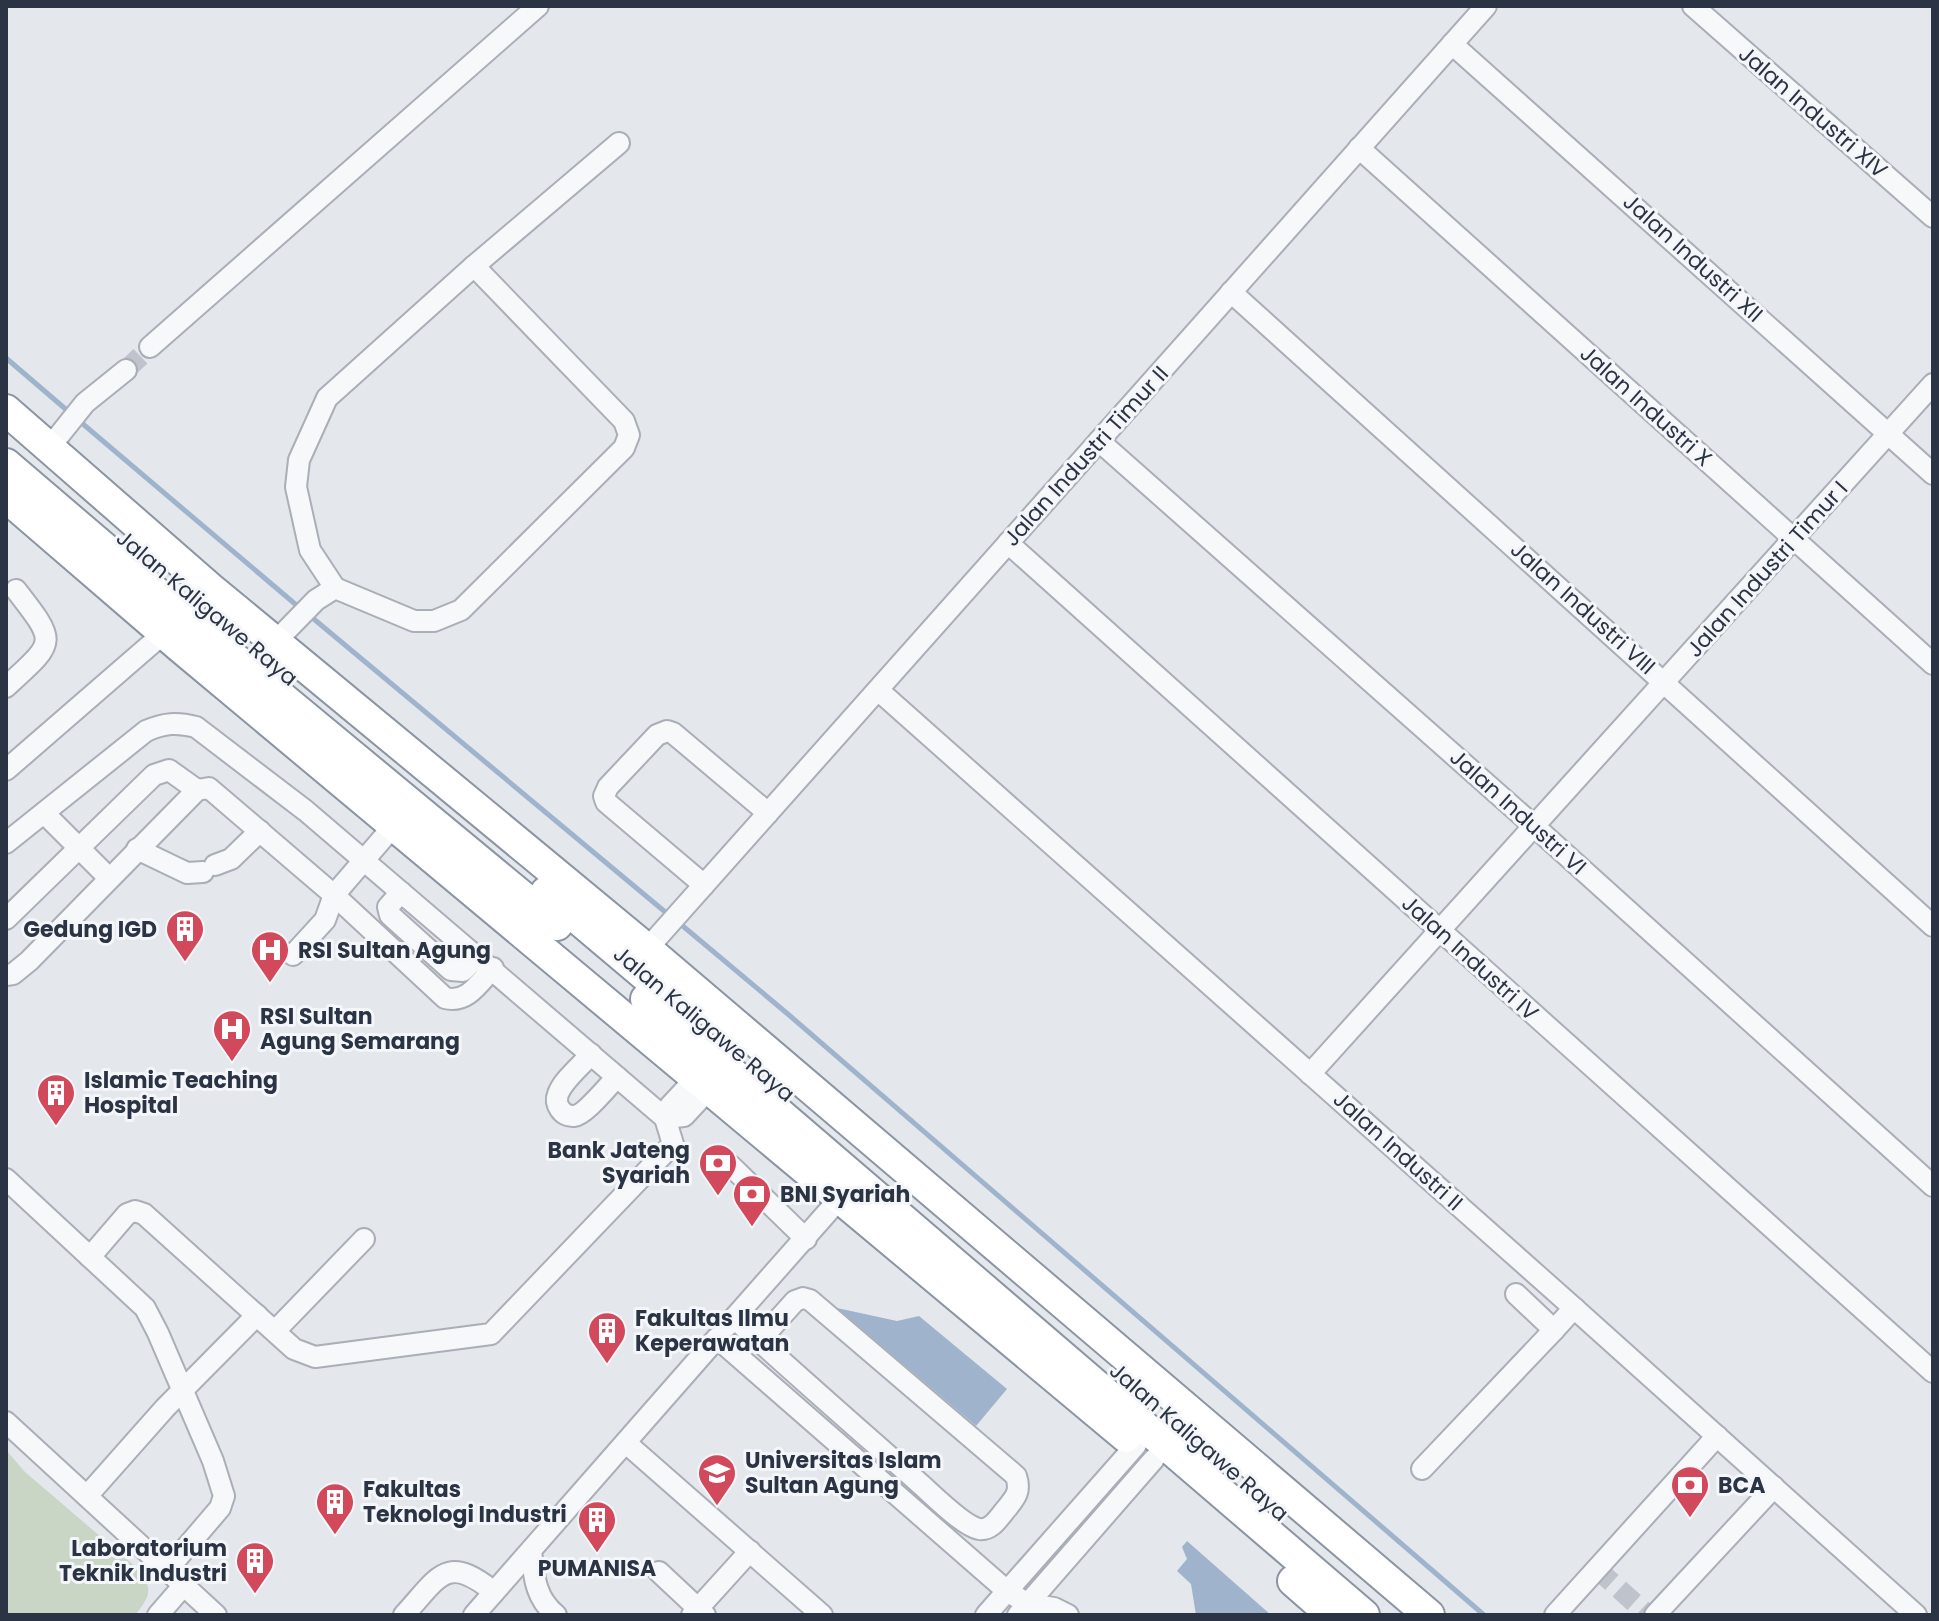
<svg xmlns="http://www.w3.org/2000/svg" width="1939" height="1621" viewBox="0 0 1939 1621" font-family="Poppins,sans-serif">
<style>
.green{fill:#c9d6c5}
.water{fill:#9fb4cc}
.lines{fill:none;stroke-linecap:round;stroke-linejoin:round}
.stream{stroke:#9fb4cc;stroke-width:5}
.minor-tunnel{stroke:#bfc3cb;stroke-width:20;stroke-dasharray:20 10;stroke-linecap:butt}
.minor-casing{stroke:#a9aeb7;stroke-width:24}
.highway-casing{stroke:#8b94a3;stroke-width:34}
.minor{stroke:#f7f8fa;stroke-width:20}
.highway{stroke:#fff;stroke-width:30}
.labels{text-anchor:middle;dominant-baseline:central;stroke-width:6;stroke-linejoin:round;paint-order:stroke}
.street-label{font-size:22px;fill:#2b3445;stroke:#f4f6f9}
.poi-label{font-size:22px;font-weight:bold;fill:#2b3445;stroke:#f4f6f9;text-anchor:start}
</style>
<rect width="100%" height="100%" fill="#e4e7ec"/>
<path class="green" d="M6,1450l19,22 111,95c17,21 16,27 -1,48h-129z"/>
<g class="water">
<path d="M837,1308l60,13 22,-5 88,73 -31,37z"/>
<path d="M1187,1541l84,74h-75l-5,-31 -14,-13 10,-12 -5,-12z"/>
</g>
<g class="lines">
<g class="stream">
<path d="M6,358l63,54"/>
<path d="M77,419l224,190"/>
<path d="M309,615l361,301"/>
<path d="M678,922l111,93 695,600"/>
</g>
<g class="minor-tunnel">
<path d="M126,370l24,-23"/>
<path d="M1597,1569l51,46"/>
</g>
<g class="minor-casing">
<g id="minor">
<path d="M1693,6l240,211"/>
<path d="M1452,44l481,430"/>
<path d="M1359,148l574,516"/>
<path d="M1231,292l702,634"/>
<path d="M150,347l388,-341"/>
<path d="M1099,441l435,385 399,360"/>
<path d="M49,448l36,-45 41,-33"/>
<path d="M1008,543l925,829"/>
<path d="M335,588l-25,-38 -14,-63 3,-27 28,-62 147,-132 145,-123"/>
<path d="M276,641l40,-41 19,-12 79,33h20l27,-11 163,-162 5,-13 -5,-14 -150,-155"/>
<path d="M6,687c50,-46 52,-43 10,-97"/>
<path d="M878,690l696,618 342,307"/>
<path d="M6,770l158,-137 46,-45"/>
<path d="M49,818l59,59"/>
<path d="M6,843l140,-112c18,-8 31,-9 50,-4l110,84 359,307 8,26 -182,190 -176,23 -21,-8 -150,-135 -9,-3 -8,3 -37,43"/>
<path d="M137,849l50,24 16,-1"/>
<path d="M215,865l16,-6 29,-28"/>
<path d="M704,885l-98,-83 -2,-6 4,-9 49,-52 10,-4 6,2 95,80"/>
<path d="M401,892l-13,15 2,8 61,55 12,1 15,-15"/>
<path d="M6,919l148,-144 15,-5 28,20"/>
<path d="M647,949l839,-943"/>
<path d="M293,955l32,-35 9,-25 68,-79"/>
<path d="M6,975l7,-1 16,-13 168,-171 12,-2 125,107 111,103c22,6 34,-15 48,-30"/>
<path d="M591,1054c-10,12 -28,26 -33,40 -4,10 4,23 16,22 11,-1 34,-30 43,-39"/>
<path d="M1310,1074l623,-690"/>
<path d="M665,1118l19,-2 26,-28"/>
<path d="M665,1118l5,-12 27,-29"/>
<path d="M731,1166l75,73"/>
<path d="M6,1179l139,129 13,25 55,128 11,35 -4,12 -53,62"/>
<path d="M1516,1294l38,36 20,-22"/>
<path d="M734,1318c60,55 122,109 183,163 14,12 46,45 62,48 13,2 20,-12 28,-21 9,-11 14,-17 9,-32l-206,-176 -7,-2 -8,3 -36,40"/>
<path d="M727,1326l114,-129"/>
<path d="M275,1331l89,-92"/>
<path d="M6,1422l210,193"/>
<path d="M626,1443l196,172"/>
<path d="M1422,1469l132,-139"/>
<path d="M87,1496l78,-88 92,-93"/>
<path d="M531,1551c3,25 4,47 25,64"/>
<path d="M659,1572l46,43"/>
<path d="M158,1615l26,-30"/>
<path d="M404,1615c35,-38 42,-62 90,-23"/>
<path d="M474,1615l243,-277 290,253 21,13 26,4 14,7"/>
<path d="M692,1615l58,-64"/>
<path d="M986,1615l150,-170"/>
<path d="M1018,1615l136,-156"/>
<path d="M1555,1615l162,-179"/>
<path d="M1655,1615l119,-128"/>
</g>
</g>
<g class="highway-casing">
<g id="highway">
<path d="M6,410l204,178 437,361 782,666"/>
<path d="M6,464l192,164 359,297"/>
<path d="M6,497l174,150 946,790"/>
<path d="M546,892l134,113"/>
<path d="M646,999l718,616"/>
<path d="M1293,1581l39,34"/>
</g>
</g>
<use href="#minor" class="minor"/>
<use href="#highway" class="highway"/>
</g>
<defs>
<g id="building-pin" transform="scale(2)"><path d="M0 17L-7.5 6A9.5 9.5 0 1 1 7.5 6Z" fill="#d1495b" stroke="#f4f6f9"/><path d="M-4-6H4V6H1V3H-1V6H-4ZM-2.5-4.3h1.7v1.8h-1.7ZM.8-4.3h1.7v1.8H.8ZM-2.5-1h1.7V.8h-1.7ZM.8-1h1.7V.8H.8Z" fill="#fff"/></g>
<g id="hospital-pin" transform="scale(2)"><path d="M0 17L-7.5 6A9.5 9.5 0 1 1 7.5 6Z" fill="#d1495b" stroke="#f4f6f9"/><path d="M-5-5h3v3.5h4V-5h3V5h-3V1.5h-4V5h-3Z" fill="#fff"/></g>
<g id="bank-pin" transform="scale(2)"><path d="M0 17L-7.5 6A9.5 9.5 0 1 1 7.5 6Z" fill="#d1495b" stroke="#f4f6f9"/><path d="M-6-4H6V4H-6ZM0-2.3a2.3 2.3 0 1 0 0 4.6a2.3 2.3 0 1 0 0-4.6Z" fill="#fff"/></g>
<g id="university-pin" transform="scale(2)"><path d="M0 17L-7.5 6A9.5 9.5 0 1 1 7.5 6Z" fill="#d1495b" stroke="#f4f6f9"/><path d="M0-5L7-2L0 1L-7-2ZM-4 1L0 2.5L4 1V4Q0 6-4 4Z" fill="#fff"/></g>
</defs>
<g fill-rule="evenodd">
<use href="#building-pin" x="185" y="929"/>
<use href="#hospital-pin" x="270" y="950"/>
<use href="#hospital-pin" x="232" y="1029"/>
<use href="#building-pin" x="56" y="1093"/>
<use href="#bank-pin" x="718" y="1163"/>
<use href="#bank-pin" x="752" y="1194"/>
<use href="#building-pin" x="607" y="1331"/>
<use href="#university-pin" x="717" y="1473"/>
<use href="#bank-pin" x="1690" y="1485"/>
<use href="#building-pin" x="335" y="1502"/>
<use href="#building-pin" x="597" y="1520"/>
<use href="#building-pin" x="255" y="1561"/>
</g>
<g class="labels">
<g class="street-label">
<text transform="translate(1813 112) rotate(41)">Jalan Industri XIV</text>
<text transform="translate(1693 258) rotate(42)">Jalan Industri XII</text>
<text transform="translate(1646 406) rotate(42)">Jalan Industri X</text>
<text transform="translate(1086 456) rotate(-48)">Jalan Industri Timur II</text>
<text transform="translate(1767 569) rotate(-48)">Jalan Industri Timur I</text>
<text transform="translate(207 608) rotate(40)">Jalan Kaligawe Raya</text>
<text transform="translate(1583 608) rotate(42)">Jalan Industri VIII</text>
<text transform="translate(1518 812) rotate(42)">Jalan Industri VI</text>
<text transform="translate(1470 958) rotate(42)">Jalan Industri IV</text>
<text transform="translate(704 1024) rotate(40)">Jalan Kaligawe Raya</text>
<text transform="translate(1398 1151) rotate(42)">Jalan Industri II</text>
<text transform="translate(1199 1442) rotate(41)">Jalan Kaligawe Raya</text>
</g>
<g class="poi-label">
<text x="157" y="929" text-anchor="end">Gedung IGD</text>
<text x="298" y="950">RSI Sultan Agung</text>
<text x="260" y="1016">RSI Sultan<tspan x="260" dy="25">Agung Semarang</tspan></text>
<text x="84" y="1080">Islamic Teaching<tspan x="84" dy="25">Hospital</tspan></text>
<text x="690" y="1150" text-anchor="end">Bank Jateng<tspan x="690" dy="25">Syariah</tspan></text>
<text x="780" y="1194">BNI Syariah</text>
<text x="635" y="1318">Fakultas Ilmu<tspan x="635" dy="25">Keperawatan</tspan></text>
<text x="745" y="1460">Universitas Islam<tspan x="745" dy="25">Sultan Agung</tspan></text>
<text x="1718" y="1485">BCA</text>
<text x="363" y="1489">Fakultas<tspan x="363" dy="25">Teknologi Industri</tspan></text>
<text x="227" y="1548" text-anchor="end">Laboratorium<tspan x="227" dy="25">Teknik Industri</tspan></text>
<text x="597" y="1568" text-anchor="middle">PUMANISA</text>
</g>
</g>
<rect width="1939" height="1621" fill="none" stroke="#2b3445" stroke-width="16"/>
</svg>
